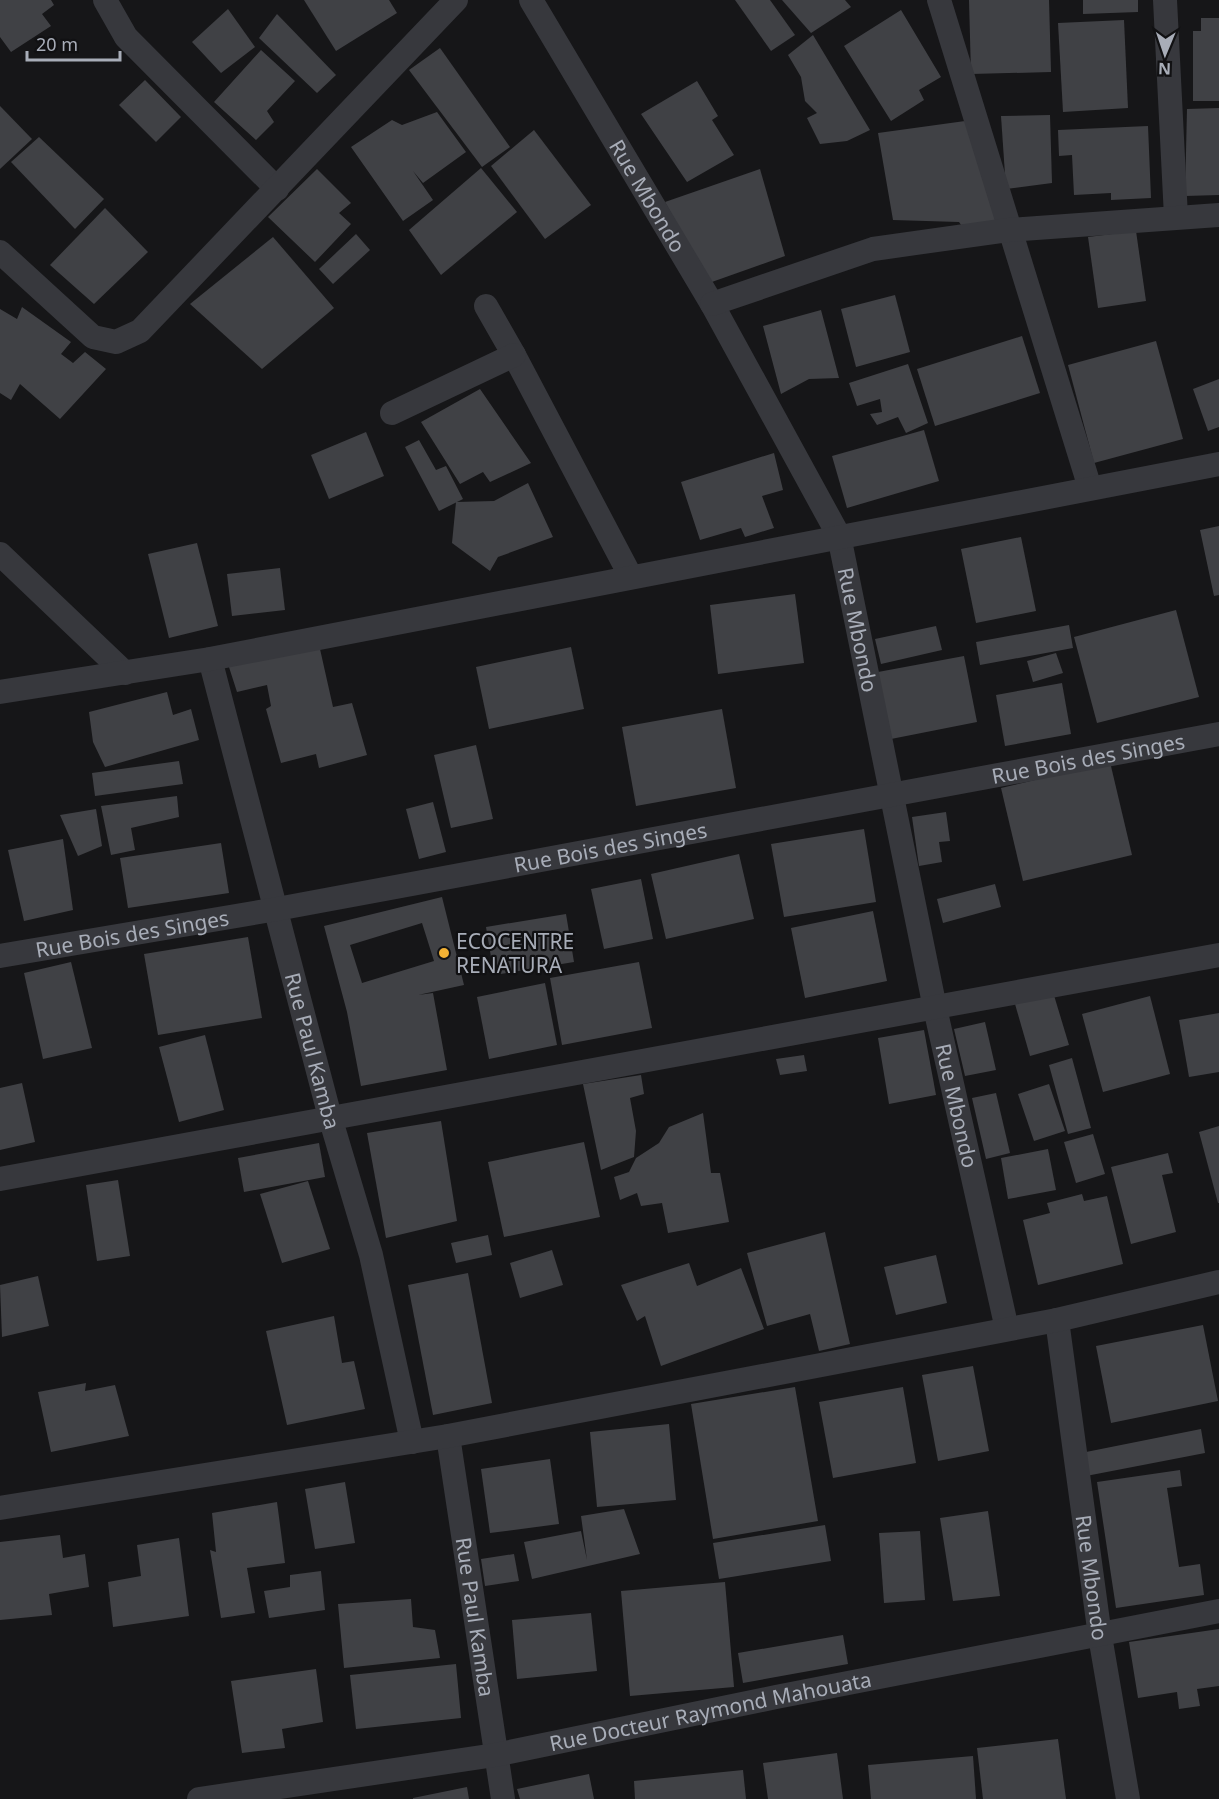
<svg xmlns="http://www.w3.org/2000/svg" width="1219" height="1799" viewBox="0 0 1219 1799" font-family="'Noto Sans',sans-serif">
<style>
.building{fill:#404145;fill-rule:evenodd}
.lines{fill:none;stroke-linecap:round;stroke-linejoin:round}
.street{stroke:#37383d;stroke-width:24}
.poi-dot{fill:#f2b134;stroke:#111113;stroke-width:2}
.labels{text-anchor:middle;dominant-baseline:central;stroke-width:4.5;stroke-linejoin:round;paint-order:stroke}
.street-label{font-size:21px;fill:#a8adb8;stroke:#111113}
.poi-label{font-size:21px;fill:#a8adb8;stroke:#111113;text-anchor:start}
</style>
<rect width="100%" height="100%" fill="#161618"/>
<g class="building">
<path d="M0,0h51l3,5 -12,9 9,12 -40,26 -11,-15z"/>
<path d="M304,0h85l8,13 -61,38z"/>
<path d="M735,0h35l25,35 -24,16z"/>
<path d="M782,0h63l6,7 -40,26z"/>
<path d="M969,0h80l2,72 -80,2z"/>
<path d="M1083,0h55v12l-55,2z"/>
<path d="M228,9l27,38 -34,26 -29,-31z"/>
<path d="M901,10l40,67 -22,13 5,10 -33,21 -47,-75z"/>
<path d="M277,14l59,61 -19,18 -58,-55z"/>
<path d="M1201,18h18v83h-26v-70h8z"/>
<path d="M1124,20l4,88 -65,4 -5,-89z"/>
<path d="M813,35l57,95 -23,11 -27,3 -13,-26 10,-5 -12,-12 -4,-24 -13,-22z"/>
<path d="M440,48l70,99 -28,20 -73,-97z"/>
<path d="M261,50l34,31 -28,30 7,11 -18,18 -42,-38z"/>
<path d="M145,80l36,37 -25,25 -37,-37z"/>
<path d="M697,81l21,35 -6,4 22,35 -47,27 -46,-68z"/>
<path d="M0,106l32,33 -32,30z"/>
<path d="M1219,108v87l-34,1 2,-87z"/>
<path d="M437,112l29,40 -43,31 -10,-12 20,29 -30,21 -52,-74 41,-27 10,5z"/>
<path d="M1050,115l2,68 -46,6 -5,-73z"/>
<path d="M965,121l33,102 -34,6 -5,-7 -66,-2 -15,-87z"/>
<path d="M1148,126l3,72 -40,2v-7l-37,2 -2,-40 -13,1 -1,-26z"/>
<path d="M534,130l57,75 -46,34 -54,-73z"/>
<path d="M39,137l65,62 -29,30 -64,-67z"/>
<path d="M481,168l36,44 -76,63 -32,-45z"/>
<path d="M317,169l34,34 -12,10 12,11 -36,38 -47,-45z"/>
<path d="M760,169l25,87 -76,27 -44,-81z"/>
<path d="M105,208l43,44 -54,52 -44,-39z"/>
<path d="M1136,231l10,70 -48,7 -10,-71z"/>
<path d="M356,234l14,16 -37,34 -14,-15z"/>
<path d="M273,237l61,71 -72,61 -72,-65z"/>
<path d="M895,295l15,57 -54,15 -15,-58z"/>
<path d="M22,307l49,35 -10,12 12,9 12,-11 21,17 -46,50 -40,-35 -9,16 -11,-7v-84l17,10z"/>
<path d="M821,310l18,68 -30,1 -28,15 -18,-68z"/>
<path d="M1022,336l18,57 -105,33 -18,-57z"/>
<path d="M1156,341l27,98 -89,24 -26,-98z"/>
<path d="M908,364l20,59 -22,10 -8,-16 -21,8 -7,-11 12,-2 -2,-13 -23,7 -8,-23z"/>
<path d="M1219,379v48l-11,4 -15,-42z"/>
<path d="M480,389l51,74 -41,19 -7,-10 -23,12 -39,-62z"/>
<path d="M924,430l15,51 -92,27 -15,-52z"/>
<path d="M366,432l18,44 -55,23 -18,-44z"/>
<path d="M419,440l17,30 10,-4 17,33 -24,12 -34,-64z"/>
<path d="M774,453l9,37 -21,6 12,32 -29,9 -4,-9 -41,12 -19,-58z"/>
<path d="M528,483l25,54 -55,20 -8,14 -38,-28 4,-41 38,-1z"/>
<path d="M1219,526v69l-5,1 -14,-66z"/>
<path d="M1021,537l15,74 -60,12 -15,-74z"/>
<path d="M197,543l21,83 -49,12 -21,-84z"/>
<path d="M280,568l5,42 -53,6 -5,-42z"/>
<path d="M795,594l9,69 -86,11 -8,-69z"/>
<path d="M1176,610l23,87 -102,26 -23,-86z"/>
<path d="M1069,625l4,23 -93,17 -4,-23z"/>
<path d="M936,626l6,24 -61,14 -6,-25z"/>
<path d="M571,647l13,62 -95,20 -13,-62z"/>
<path d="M320,649l13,58 19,-4 15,52 -48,13 -3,-14 -35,9 -15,-54 5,-3 -4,-21 -30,7 -9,-28z"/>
<path d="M1056,653l7,20 -30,9 -6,-21z"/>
<path d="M964,656l13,66 -86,17 -13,-67z"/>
<path d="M1062,683l9,51 -66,12 -9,-51z"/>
<path d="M167,692l6,23 18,-6 8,31 -94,27 -12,-25 -4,-30z"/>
<path d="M722,709l14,79 -100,18 -14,-79z"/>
<path d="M476,745l17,74 -42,9 -17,-73z"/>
<path d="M179,761l4,23 -88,12 -3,-23z"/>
<path d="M1110,762l22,93 -109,26 -22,-93z"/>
<path d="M177,796l2,21 -48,11 4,22 -24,5 -10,-49z"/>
<path d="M433,802l13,50 -27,7 -13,-50z"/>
<path d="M96,809l6,37 -24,10 -18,-41z"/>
<path d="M946,812l4,29 -11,1 3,20 -23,4 -7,-49z"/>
<path d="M864,829l12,73 -92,15 -13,-73z"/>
<path d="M63,839l10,71 -49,11 -16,-71z"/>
<path d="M221,843l8,50 -101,15 -8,-50z"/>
<path d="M739,854l15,65 -88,20 -15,-65z"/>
<path d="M641,879l12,60 -49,10 -13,-60z"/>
<path d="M995,884l6,23 -58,16 -6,-24z"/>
<path d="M442,897l22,88 -46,10 15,-2 14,77 -86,16 -14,-74 -23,-86zM422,923l12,38 -72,22 -12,-38z"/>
<path d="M873,911l14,70 -82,17 -14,-70z"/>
<path d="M566,914l8,48 -80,13 -8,-48z"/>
<path d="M248,937l14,81 -104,17 -14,-81z"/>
<path d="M71,962l21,86 -49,11 -19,-86z"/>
<path d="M639,962l13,66 -90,17 -12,-67z"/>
<path d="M545,983l12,62 -68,14 -12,-62z"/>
<path d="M1053,992l16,53 -39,11 -15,-52z"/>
<path d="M1150,996l20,78 -67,18 -21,-78z"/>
<path d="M1219,1013v59l-30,5 -10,-57z"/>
<path d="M985,1022l11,48 -31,6 -11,-47z"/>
<path d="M924,1030l12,65 -47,9 -11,-66z"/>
<path d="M205,1035l19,75 -45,12 -20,-75z"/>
<path d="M804,1055l3,16 -27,4 -4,-16z"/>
<path d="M1072,1058l19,70 -23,6 -19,-69z"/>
<path d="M641,1075l3,19 -14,4 6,33 -2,26 -33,13 -18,-86z"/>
<path d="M22,1083l13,59 -35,8v-62z"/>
<path d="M1049,1084l16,47 -31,10 -16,-47z"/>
<path d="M996,1093l14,60 -24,6 -14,-61z"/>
<path d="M703,1113l8,60h9l9,49 -61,11 -6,-30 -21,3 -4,-13 -17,7 -6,-23 15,-5 7,-14 23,-15 10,-16z"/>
<path d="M441,1121l16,100 -71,17 -19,-105z"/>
<path d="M1219,1126v77h-1l-19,-71z"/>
<path d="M1093,1134l12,40 -29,9 -12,-41z"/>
<path d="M584,1142l16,75 -96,20 -16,-75z"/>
<path d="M319,1143l6,34 -81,15 -6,-34z"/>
<path d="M1048,1149l8,41 -48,9 -7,-41z"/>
<path d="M1168,1153l5,20 -11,2 14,57 -45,12 -20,-77z"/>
<path d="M118,1180l12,76 -33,5 -11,-76z"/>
<path d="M308,1181l22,68 -48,14 -22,-69z"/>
<path d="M1082,1194l2,7 23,-5 16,68 -85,21 -15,-65 27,-7 -3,-10z"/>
<path d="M825,1232l25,112 -31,7 -9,-37 -43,12 -20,-73z"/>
<path d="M488,1235l4,20 -36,8 -5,-20z"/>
<path d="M552,1250l11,35 -43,13 -10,-35z"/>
<path d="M936,1255l11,48 -51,12 -12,-48z"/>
<path d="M689,1263l8,23 44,-18 23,61 -103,37 -16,-50 -8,5 -16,-36z"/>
<path d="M468,1273l24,130 -59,12 -25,-130z"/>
<path d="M38,1276l11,50 -47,11 -2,-52z"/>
<path d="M334,1316l8,47 12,-2 11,48 -78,16 -21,-94z"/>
<path d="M1203,1325l15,76 -107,22 -15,-77z"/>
<path d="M973,1366l16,85 -51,10 -16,-86z"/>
<path d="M86,1383l-1,8 30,-6 14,51 -78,16 -13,-60z"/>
<path d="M795,1387l23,134 -105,18 -22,-135z"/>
<path d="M903,1387l13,76 -83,15 -14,-76z"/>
<path d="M669,1424l7,76 -79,7 -7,-75z"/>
<path d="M1201,1429l4,24 -119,23 -5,-23z"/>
<path d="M550,1459l9,65 -69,9 -9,-64z"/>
<path d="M1180,1470l2,16 -15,2 12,79 21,-3 4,31 -88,13 -19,-126z"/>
<path d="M345,1482l10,61 -40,6 -10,-60z"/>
<path d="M277,1502l8,61 -38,5 8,45 -34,5 -11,-68 6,2 -4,-39z"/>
<path d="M624,1509l16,45 -108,25 -8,-37 57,-11 6,29 -6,-44z"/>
<path d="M988,1511l12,85 -47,5 -13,-83z"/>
<path d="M825,1525l6,36 -112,18 -6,-36z"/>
<path d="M920,1531l5,69 -41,3 -5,-70z"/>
<path d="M60,1535l3,23 22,-4 4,33 -40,7 3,21 -52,5v-78z"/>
<path d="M179,1538l10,78 -76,11 -5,-45 33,-6 -4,-31z"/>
<path d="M514,1554l5,27 -34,5 -4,-27z"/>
<path d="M321,1571l4,39 -56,8 -5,-27 26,-4v-12z"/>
<path d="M725,1582l9,105 -104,9 -9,-105z"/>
<path d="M411,1599l2,28 22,3 5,28 -96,10 -6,-64z"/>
<path d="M591,1613l6,58 -80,8 -5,-59z"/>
<path d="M1219,1629v57l-22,3 3,17 -21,3 -2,-17 -39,6 -9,-56z"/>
<path d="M843,1635l5,29 -105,19 -5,-30z"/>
<path d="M456,1664l5,54 -105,11 -6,-54z"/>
<path d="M316,1669l7,53 -41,7 3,19 -43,5 -11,-72z"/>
<path d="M1058,1739l8,60h-83l-6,-51z"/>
<path d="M837,1753l6,46h-75l-5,-36z"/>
<path d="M973,1756l3,43h-105l-3,-34z"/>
<path d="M743,1770l3,29h-111l-1,-18z"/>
<path d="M589,1774l5,25h-74l-3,-10z"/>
<path d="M467,1787l2,12h-56v-1z"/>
</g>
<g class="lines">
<g class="street">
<path d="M105,0l21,37 151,152"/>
<path id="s1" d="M531,0l181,304 127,232 96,472 72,321"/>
<path d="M939,0l151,488"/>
<path d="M1165,0l11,217"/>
<path d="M0,252l93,85 23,5 24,-11 316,-331"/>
<path d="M712,304l161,-55 135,-19 211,-15"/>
<path d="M486,306l28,49 117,222"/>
<path d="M392,413l122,-58"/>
<path d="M0,554l125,119"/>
<path id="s2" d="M210,659l120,458 41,138 41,187"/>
<path d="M0,692l210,-33 1009,-195"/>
<path id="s3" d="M0,956l277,-47 942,-175"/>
<path d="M0,1179l1219,-224"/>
<path id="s4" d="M1057,1320l43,316 28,163"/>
<path id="s5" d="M448,1436l55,363"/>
<path d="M0,1508l448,-72 609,-116 162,-38"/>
<path id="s6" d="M199,1799l296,-44 281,-58 443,-86"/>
</g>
</g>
<circle class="poi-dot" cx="444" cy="953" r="6"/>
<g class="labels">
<g class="street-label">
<text stroke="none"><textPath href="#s1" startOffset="228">Rue Mbondo</textPath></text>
<text stroke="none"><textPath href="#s1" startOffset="714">Rue Mbondo</textPath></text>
<text stroke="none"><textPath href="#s3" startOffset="1106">Rue Bois des Singes</textPath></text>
<text stroke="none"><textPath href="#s3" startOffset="620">Rue Bois des Singes</textPath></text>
<text stroke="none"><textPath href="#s3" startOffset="134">Rue Bois des Singes</textPath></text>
<text stroke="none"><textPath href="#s2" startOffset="405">Rue Paul Kamba</textPath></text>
<text stroke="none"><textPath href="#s1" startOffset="1200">Rue Mbondo</textPath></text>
<text stroke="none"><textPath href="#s4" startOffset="260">Rue Mbondo</textPath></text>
<text stroke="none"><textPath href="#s5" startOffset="183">Rue Paul Kamba</textPath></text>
<text stroke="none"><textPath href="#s6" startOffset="519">Rue Docteur Raymond Mahouata</textPath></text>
</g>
<g class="poi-label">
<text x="456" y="941">ECOCENTRE<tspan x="456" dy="24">RENATURA</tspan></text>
</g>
</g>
<g transform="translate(1165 54) rotate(182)" stroke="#111113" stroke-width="4.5" paint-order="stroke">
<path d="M0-4.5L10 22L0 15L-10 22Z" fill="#a8adb8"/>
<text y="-9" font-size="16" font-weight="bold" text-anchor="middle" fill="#a8adb8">N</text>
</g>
<path d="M27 51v9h93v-9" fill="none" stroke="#a8adb8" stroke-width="3"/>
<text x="36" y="51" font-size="18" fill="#a8adb8" stroke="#111113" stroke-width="4.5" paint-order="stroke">20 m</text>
</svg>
